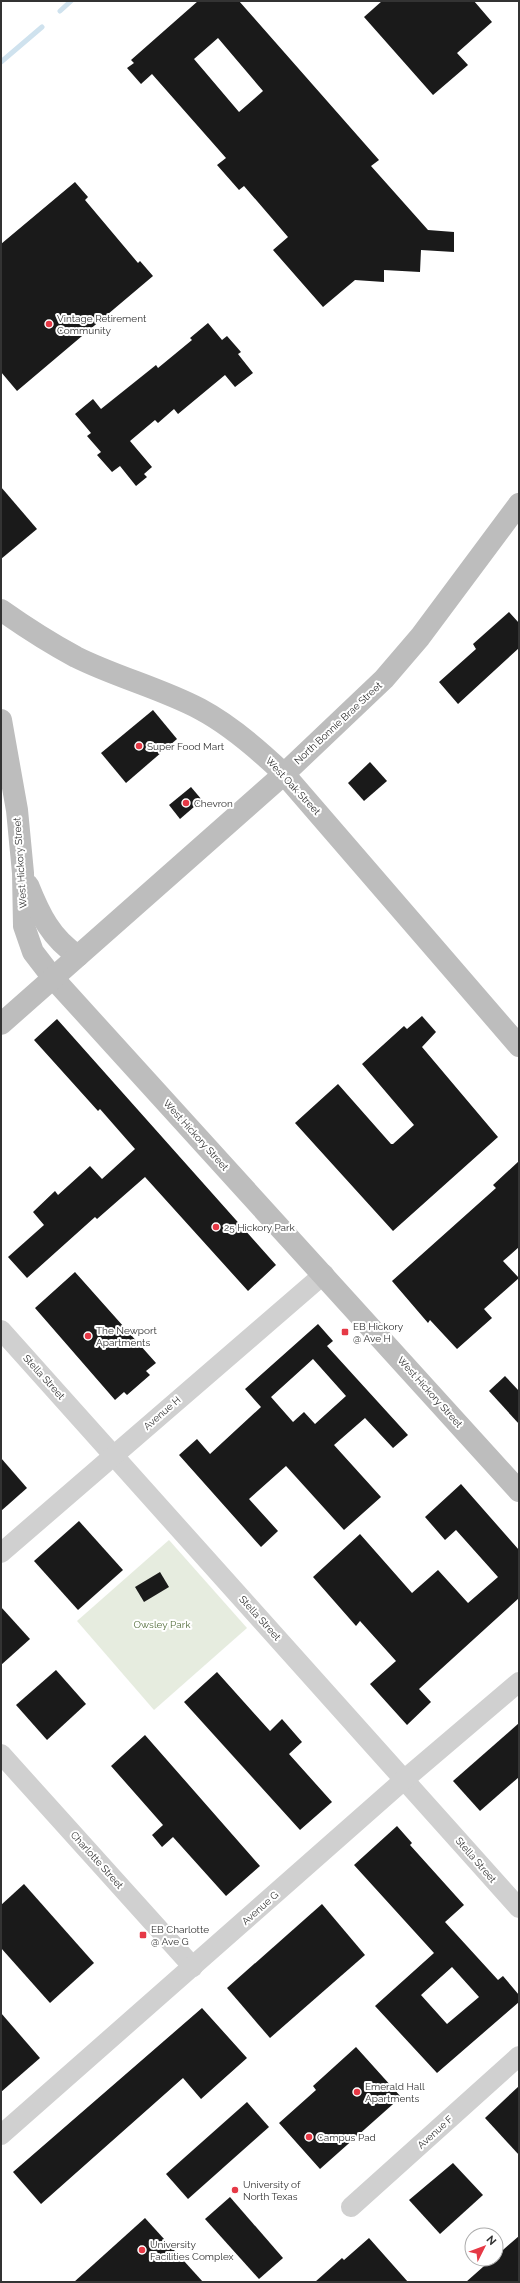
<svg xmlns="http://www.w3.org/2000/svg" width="520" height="2283" viewBox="0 0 520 2283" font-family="Raleway,sans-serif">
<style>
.green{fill:#e6ecdf}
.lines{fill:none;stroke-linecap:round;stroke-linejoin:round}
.stream{stroke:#cfe2ee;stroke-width:5}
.building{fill:#1a1a1a;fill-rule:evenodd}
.minor{stroke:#d0d0d0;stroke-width:20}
.secondary{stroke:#bdbdbd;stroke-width:22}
.poi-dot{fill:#e63946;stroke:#fff;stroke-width:1.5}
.labels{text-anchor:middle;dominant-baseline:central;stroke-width:4;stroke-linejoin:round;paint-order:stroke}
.poi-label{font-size:10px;fill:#333;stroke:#fff;text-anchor:start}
.street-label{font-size:10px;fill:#333;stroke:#fff}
.park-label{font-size:10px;fill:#56703f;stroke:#fff}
</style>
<rect width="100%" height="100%" fill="#fff"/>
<path class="green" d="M169,1540l78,88 -93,82 -77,-89z"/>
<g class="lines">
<g class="stream">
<path d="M60,11l11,-10"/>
<path d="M1,62l41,-35"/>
</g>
</g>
<g class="building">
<path d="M198,1h41l140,159 -8,6 57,64 26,2v20l-33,-2 -1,22 -36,-2v12l-29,-2 -32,27 -50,-57 15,-13 -44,-51 -5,4 -22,-25 9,-7 -74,-84 -11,10 -14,-16 7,-5 -3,-3zM218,38l45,53 -24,21 -45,-53z"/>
<path d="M382,1h92l18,21 -35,31 11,12 -35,30 -69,-78z"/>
<path d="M75,182l13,15 -3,3 53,63 2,-2 13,15 -136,115 -16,-19v-128z"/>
<path d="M208,323l14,17 5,-4 14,16 -3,2 15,19 -18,14 -10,-12 -47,39 -4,-5 -16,14 -3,-3 -25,21 22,26 -8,7 3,3 -11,9 -16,-20 -8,6 -15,-17 4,-3 -14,-16 4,-3 -16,-19 18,-15 8,10 55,-44 2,3 34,-28 -2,-2z"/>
<path d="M1,487l36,42 -36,30z"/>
<path d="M509,612l10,11v25l-61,56 -19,-22 37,-33 -3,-5z"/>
<path d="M153,710l24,29 -51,44 -25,-30z"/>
<path d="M370,762l17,19 -23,20 -16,-18z"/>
<path d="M191,787l11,13 -22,19 -11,-14z"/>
<path d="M422,1016l14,16 -14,15 76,90 -105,94 -98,-108 43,-39 53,60h2l21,-19 -52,-61 42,-38 3,3z"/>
<path d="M57,1019l219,246 -28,26 -103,-114 -48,42 -2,-2 -68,61 -19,-21 36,-32 -11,-13 22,-21 3,4 32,-29 12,13 33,-30 -35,-40 -2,2 -64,-71z"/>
<path d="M519,1161v86l-16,14 16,17 -35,31 8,9 -35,31 -27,-29 -2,3 -36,-42 104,-93 -3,-3z"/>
<path d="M75,1272l81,91 -10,8 4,4 -23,20 -3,-3 -9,8 -80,-92z"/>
<path d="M318,1324l15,17 -6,5 81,89 -15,13 -28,-30 -31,27 47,52 -37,33 -58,-64 -37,33 29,32 -17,16 -82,-92 18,-16 13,15 51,-47 -16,-18zM313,1359l33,37 -31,28 -11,-12 -11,10 -22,-25z"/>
<path d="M505,1376l14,15v33l-30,-33z"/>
<path d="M1,1458l26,30 -26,23z"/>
<path d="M461,1484l58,66v48l-100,91 12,13 -24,23 -37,-41 26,-23 -36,-40 -4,5 -43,-49 47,-43 52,59 26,-23 30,33 30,-26 -42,-47 -11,10 -20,-23z"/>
<path d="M79,1521l44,49 -45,40 -44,-49z"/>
<path d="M160,1572l9,15 -25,15 -9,-15z"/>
<path d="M1,1607l29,32 -29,26z"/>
<path d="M56,1670l30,34 -39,36 -31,-35z"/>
<path d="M217,1672l53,59 12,-12 20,23 -13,12 43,48 -32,28 -116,-128z"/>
<path d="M519,1723v54l-39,34 -27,-30z"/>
<path d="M145,1735l115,131 -34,30 -53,-59 -11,10 -10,-12 11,-10 -52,-59z"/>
<path d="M397,1826l15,17 -2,2 54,60 -19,17 53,58 5,-4 16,19v7l-82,71 -62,-67 59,-53 -80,-88zM452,1967l27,30 -32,27 -26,-29z"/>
<path d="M24,1884l70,79 -44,40 -49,-55v-43z"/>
<path d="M322,1904l43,51 -95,83 -43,-50z"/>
<path d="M202,2008l45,50 -46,41 -18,-21 -142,126 -28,-32z"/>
<path d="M1,2013l39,45 -39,34z"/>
<path d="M356,2047l45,50 -81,72 -41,-46 37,-33 -3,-4z"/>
<path d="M519,2086v69l-34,-37z"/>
<path d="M247,2102l22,25 -81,72 -22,-25z"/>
<path d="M453,2163l30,32 -43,39 -31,-34z"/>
<path d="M230,2197l53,61 -24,21 -54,-60z"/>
<path d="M145,2218l58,64h-129z"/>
<path d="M519,2236v46h-53l26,-23h4v-3z"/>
<path d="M369,2238l39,44h-93l27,-24 2,2z"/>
</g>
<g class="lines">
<g class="minor">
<path d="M1,1330l518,578"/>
<path d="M1,1553l323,-279"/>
<path d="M1,1754l192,213"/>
<path d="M1,2135l404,-356 114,-97"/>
<path d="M351,2207l168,-151"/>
</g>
<g class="secondary">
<path d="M1,610c24,17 49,33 75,47 40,20 84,31 124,52 30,16 59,41 84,65l235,272"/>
<path d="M1,720l16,90 6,63 1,53 9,26 20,26 466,513"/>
<path d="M28,885c12,30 23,53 50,71"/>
<path d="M1,1024l283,-250 100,-95 36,-42 99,-133"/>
</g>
</g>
<g class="poi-dot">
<circle cx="49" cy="324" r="4"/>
<circle cx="139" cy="746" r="4"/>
<circle cx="186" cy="803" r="4"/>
<circle cx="216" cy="1227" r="4"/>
<rect x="341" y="1328" width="8" height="8" rx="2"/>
<circle cx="88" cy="1336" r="4"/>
<rect x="139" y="1931" width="8" height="8" rx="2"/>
<circle cx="357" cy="2092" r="4"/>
<circle cx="309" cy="2137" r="4"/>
<circle cx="235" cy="2190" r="4"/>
<circle cx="142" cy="2250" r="4"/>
</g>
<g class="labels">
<g class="poi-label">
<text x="57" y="318">Vintage Retirement<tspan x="57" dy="12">Community</tspan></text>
<text x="147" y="746">Super Food Mart</text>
<text x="194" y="803">Chevron</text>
<text x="224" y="1227">25 Hickory Park</text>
<text x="353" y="1326">EB Hickory<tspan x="353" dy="12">@ Ave H</tspan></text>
<text x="96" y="1330">The Newport<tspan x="96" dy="12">Apartments</tspan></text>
<text x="151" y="1929">EB Charlotte<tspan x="151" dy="12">@ Ave G</tspan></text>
<text x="365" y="2086">Emerald Hall<tspan x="365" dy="12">Apartments</tspan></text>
<text x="317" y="2137">Campus Pad</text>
<text x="243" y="2184">University of<tspan x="243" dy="12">North Texas</tspan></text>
<text x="150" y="2244">University<tspan x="150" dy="12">Facilities Complex</tspan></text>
</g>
<g class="street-label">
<text transform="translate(338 723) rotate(-43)">North Bonnie Brae Street</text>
<text transform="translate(293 786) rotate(47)">West Oak Street</text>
<text transform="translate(20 863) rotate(-94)">West Hickory Street</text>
<text transform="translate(196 1135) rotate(48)">West Hickory Street</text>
<text transform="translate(44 1377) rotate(48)">Stella Street</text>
<text transform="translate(430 1392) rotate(48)">West Hickory Street</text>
<text transform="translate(162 1413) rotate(-41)">Avenue H</text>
<text transform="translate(260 1618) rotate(48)">Stella Street</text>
<text transform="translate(97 1860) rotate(48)">Charlotte Street</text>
<text transform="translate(476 1860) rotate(49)">Stella Street</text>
<text transform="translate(260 1908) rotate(-42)">Avenue G</text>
<text transform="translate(435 2132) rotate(-42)">Avenue F</text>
</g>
<g class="park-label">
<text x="162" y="1624">Owsley Park</text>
</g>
</g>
<rect width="520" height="2283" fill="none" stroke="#333333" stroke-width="4"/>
<g transform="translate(484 2247) rotate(48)"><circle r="19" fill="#ffffff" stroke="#adadad"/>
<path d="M0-3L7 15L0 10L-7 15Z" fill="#e63946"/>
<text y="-6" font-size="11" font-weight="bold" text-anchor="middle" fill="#333333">N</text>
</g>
</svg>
